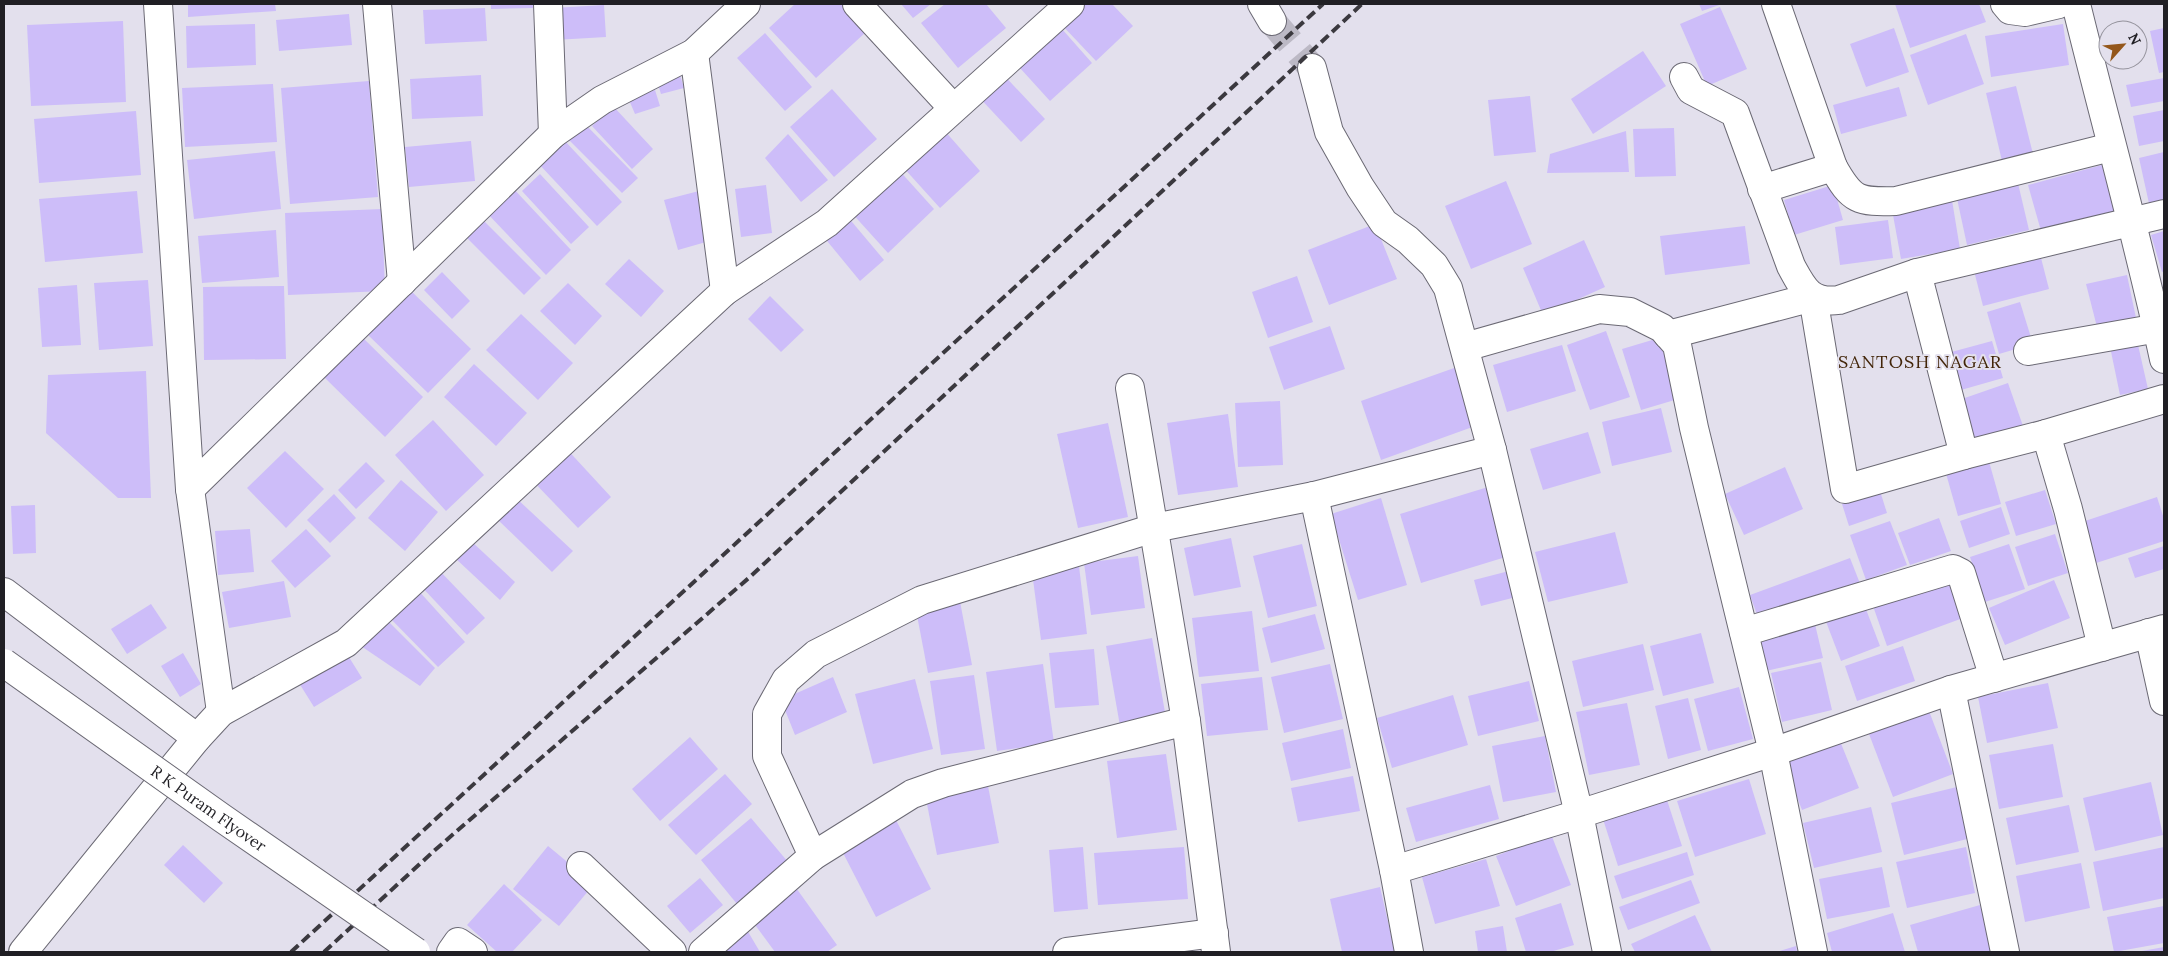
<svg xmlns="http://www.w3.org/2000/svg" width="2168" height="956" viewBox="0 0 2168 956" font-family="Lora,serif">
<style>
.building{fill:#cdbdf9}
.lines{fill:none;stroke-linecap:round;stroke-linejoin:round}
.street-tunnel{stroke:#bcb9c5;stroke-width:28;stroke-dasharray:28 14;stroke-linecap:butt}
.street-casing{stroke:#6b6974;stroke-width:30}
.street{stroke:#fff;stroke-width:28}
.rail{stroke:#3b393f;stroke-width:4;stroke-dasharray:10 5;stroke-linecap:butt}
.secondary-bridge-casing{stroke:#6b6974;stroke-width:30;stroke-linecap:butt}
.secondary-bridge{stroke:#fff;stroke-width:28}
.labels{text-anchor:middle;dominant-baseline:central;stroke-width:4;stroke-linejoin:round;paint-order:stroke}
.street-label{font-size:16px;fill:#201f24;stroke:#e3e0ed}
.neighbourhood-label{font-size:18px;letter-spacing:1px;fill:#422509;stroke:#e3e0ed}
</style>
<rect width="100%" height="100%" fill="#e3e0ed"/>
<g class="building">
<path d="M188,4h87l1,7 -88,6z"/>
<path d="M491,4h42v4l-42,1z"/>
<path d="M795,4h47l25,27 -51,47 -47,-50z"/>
<path d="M901,4h30l-18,14z"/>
<path d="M945,4h41l20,24 -48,40 -37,-45z"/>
<path d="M1079,4h33l21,22 -37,35 -36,-38z"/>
<path d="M1699,4h23l-20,7z"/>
<path d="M1895,4h84l7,18 -76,26z"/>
<path d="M604,5l2,32 -51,3 -2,-32z"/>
<path d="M1720,7l27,62 -40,17 -27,-62z"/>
<path d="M485,8l2,33 -62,3 -2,-34z"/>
<path d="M349,14l3,31 -73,6 -3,-31z"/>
<path d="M123,21l3,81 -95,4 -4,-81z"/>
<path d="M255,24l1,41 -69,3 -1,-42z"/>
<path d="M2063,24l6,41 -78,12 -6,-41z"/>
<path d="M1894,28l15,44 -43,15 -16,-43z"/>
<path d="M2164,28v44l-5,1 -9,-42z"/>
<path d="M1062,29l30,34 -42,38 -30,-33z"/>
<path d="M765,33l47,54 -27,24 -48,-53z"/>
<path d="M1966,34l18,50 -56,21 -18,-50z"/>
<path d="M1643,51l23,35 -73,48 -22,-35z"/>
<path d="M678,69l6,19 -23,6 -6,-19z"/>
<path d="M1000,71l45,48 -24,23 -45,-48z"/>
<path d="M481,75l2,41 -71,3 -2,-40z"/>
<path d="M2164,78v23l-33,6 -5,-22z"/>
<path d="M369,81l9,116 -88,7 -9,-116z"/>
<path d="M273,84l4,58 -92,5 -3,-59z"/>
<path d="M2016,86l17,68 -31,7 -16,-68z"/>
<path d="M1899,87l8,29 -66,18 -8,-29z"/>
<path d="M832,89l45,50 -43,38 -44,-50z"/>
<path d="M655,90l5,16 -25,8 -6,-14z"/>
<path d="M1530,96l6,56 -42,4 -6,-56z"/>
<path d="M613,106l40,43 -21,20 -40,-43z"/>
<path d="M2164,110v31l-25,5 -6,-30z"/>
<path d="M136,111l5,64 -102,8 -5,-64z"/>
<path d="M581,120l57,58 -16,15 -57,-57z"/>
<path d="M1674,128l2,48 -41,1 -2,-48z"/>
<path d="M944,130l36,41 -40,37 -38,-42z"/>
<path d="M1626,131l3,41 -82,1 3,-19z"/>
<path d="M788,134l40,46 -27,22 -36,-44z"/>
<path d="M563,139l59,63 -25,24 -59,-63z"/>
<path d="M471,141l4,40 -66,6 -4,-40z"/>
<path d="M275,151l6,58 -87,10 -7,-59z"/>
<path d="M2164,152v53l-14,3 -11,-50z"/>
<path d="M2102,165l14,53 -73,20 -15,-53z"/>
<path d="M897,168l37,41 -46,44 -38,-42z"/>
<path d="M540,174l49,53 -18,17 -49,-53z"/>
<path d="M2017,179l12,51 -62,15 -11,-51z"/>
<path d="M1506,181l26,63 -61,25 -26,-63z"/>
<path d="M766,185l6,48 -31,4 -6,-48z"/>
<path d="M1833,185l10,35 -49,15 -10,-35z"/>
<path d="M511,186l60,64 -25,25 -61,-64z"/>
<path d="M137,191l6,62 -98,9 -6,-63z"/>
<path d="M699,191l14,49 -35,10 -14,-50z"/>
<path d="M1951,194l9,55 -59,10 -10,-55z"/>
<path d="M382,209l3,82 -97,4 -3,-82z"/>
<path d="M847,216l37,44 -24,21 -37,-45z"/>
<path d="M1888,220l5,38 -53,7 -5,-38z"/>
<path d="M484,221l57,57 -17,17 -57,-57z"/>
<path d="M1375,224l22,55 -68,26 -21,-55z"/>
<path d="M1745,226l5,38 -85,11 -5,-39z"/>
<path d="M276,230l3,47 -77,6 -4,-47z"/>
<path d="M2164,231v40l-2,1 -11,-37z"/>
<path d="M1584,240l21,47 -62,28 -20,-47z"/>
<path d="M2039,250l10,39 -66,17 -10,-39z"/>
<path d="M629,259l35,32 -23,26 -36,-33z"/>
<path d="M442,272l28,29 -18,18 -28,-29z"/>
<path d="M2127,275l9,43 -39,9 -11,-43z"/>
<path d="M1297,276l16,46 -45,16 -16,-46z"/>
<path d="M148,280l5,66 -54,4 -5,-67z"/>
<path d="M568,283l34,33 -27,29 -35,-34z"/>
<path d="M77,285l4,60 -39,2 -4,-59z"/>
<path d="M284,286l2,73 -82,1 -1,-73z"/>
<path d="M410,290l61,59 -43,44 -61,-59z"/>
<path d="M770,296l34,34 -23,22 -33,-33z"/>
<path d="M2020,302l13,42 -34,10 -12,-42z"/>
<path d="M521,314l52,49 -35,37 -52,-50z"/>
<path d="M1330,326l15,43 -61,21 -15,-43z"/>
<path d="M1606,331l24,66 -40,13 -23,-65z"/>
<path d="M2136,336l12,53 -28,6 -11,-53z"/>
<path d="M362,337l61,60 -38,40 -61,-60z"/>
<path d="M1659,338l19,61 -37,11 -19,-61z"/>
<path d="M1992,341l11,37 -49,14 -10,-38z"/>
<path d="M1562,345l14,46 -69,21 -14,-47z"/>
<path d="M474,364l53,49 -31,33 -52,-49z"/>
<path d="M1457,367l21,58 -97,35 -20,-59z"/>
<path d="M146,371l5,127h-33l-72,-65 2,-58z"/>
<path d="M2008,383l15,43 -49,17 -15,-43z"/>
<path d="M1280,401l3,64 -45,2 -3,-64z"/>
<path d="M1661,408l11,44 -60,14 -10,-44z"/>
<path d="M1228,414l10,73 -60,8 -11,-72z"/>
<path d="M433,420l51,55 -38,36 -51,-56z"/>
<path d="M1108,423l20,94 -50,11 -21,-94z"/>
<path d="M1588,432l13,41 -58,17 -13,-41z"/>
<path d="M563,445l48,52 -33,31 -49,-51z"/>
<path d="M285,451l39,38 -38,39 -39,-40z"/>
<path d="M1988,458l13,46 -43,12 -13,-46z"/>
<path d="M366,462l19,19 -29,28 -18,-19z"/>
<path d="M1785,467l18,42 -59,26 -19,-41z"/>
<path d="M401,480l37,32 -33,39 -37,-33z"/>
<path d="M1488,487l21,69 -88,27 -21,-69z"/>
<path d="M2045,490l11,34 -40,12 -11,-34z"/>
<path d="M1880,491l7,22 -38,13 -7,-22z"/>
<path d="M334,494l22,24 -26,25 -23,-23z"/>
<path d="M515,497l58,54 -21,21 -56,-54z"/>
<path d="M2157,497l7,22v22l-74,24 -14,-41z"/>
<path d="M1381,498l26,87 -49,15 -27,-86z"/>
<path d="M35,505l1,48 -23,1 -2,-48z"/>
<path d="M2001,507l9,27 -41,14 -9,-27z"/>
<path d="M1939,518l12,33 -41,14 -12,-32z"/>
<path d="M1890,521l17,44 -41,15 -16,-45z"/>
<path d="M250,529l4,43 -36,3 -3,-44z"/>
<path d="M306,529l25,27 -36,32 -24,-27z"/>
<path d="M1615,532l13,51 -80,19 -13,-50z"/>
<path d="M2055,534l13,39 -40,13 -13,-39z"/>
<path d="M1231,538l10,49 -47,9 -10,-48z"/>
<path d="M471,541l44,41 -15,18 -45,-42z"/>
<path d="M1302,544l15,62 -49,12 -15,-62z"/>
<path d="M2009,544l16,45 -40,13 -15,-45z"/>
<path d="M2164,546v23l-29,9 -7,-20z"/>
<path d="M1138,556l7,52 -54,7 -7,-52z"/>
<path d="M1850,558l11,28 -101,37 -10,-28z"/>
<path d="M1079,566l8,68 -46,6 -9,-68z"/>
<path d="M436,567l49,51 -18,17 -48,-51z"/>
<path d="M1513,570l7,26 -39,10 -7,-26z"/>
<path d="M1949,579l14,39 -76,28 -14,-40z"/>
<path d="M2054,580l16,38 -65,27 -16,-37z"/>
<path d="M284,581l7,36 -62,11 -7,-36z"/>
<path d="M417,589l48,53 -27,25 -50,-51z"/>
<path d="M959,596l13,69 -44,8 -13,-68z"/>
<path d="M151,604l16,24 -40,26 -16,-25z"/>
<path d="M1864,604l16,42 -39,15 -16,-42z"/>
<path d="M1252,611l7,60 -60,6 -7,-59z"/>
<path d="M1315,614l10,35 -54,14 -9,-35z"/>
<path d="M385,618l50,50 -15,18 -59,-40z"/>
<path d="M1814,620l9,38 -57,13 -9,-38z"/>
<path d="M1701,633l13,50 -51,13 -13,-50z"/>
<path d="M1152,638l14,80 -46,8 -14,-80z"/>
<path d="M1643,644l11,46 -71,17 -11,-46z"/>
<path d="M1903,646l12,35 -58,20 -12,-35z"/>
<path d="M1094,649l5,56 -44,3 -6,-55z"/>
<path d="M183,653l18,31 -21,13 -19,-31z"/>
<path d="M347,654l15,24 -48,29 -15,-24z"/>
<path d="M1821,662l11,48 -50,12 -11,-49z"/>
<path d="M1043,664l11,79 -57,8 -11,-79z"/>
<path d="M1330,664l13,55 -59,14 -13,-56z"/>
<path d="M974,675l11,74 -44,6 -11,-74z"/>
<path d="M833,677l14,35 -52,23 -14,-35z"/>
<path d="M1262,677l6,53 -61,6 -6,-52z"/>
<path d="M915,679l18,70 -60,15 -18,-70z"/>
<path d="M1529,681l10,40 -61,15 -10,-40z"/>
<path d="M2048,683l10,45 -71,15 -9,-46z"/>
<path d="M1739,687l14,52 -45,12 -14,-52z"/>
<path d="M1453,695l15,50 -76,23 -15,-50z"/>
<path d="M1688,698l13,52 -33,9 -13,-53z"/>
<path d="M1627,703l13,62 -51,10 -13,-63z"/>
<path d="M1929,711l24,63 -60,23 -24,-63z"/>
<path d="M1343,729l8,39 -60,13 -9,-38z"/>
<path d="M1545,736l11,56 -53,10 -11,-56z"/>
<path d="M690,737l28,32 -58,52 -28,-32z"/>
<path d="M1840,741l19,47 -57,22 -18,-47z"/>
<path d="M2053,744l10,53 -64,12 -10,-54z"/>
<path d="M1166,754l11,76 -60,8 -10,-77z"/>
<path d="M725,774l27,30 -56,51 -28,-30z"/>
<path d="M1353,776l7,35 -62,11 -7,-34z"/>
<path d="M1749,779l17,55 -71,23 -18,-56z"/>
<path d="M2151,782l12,53 -68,16 -12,-53z"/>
<path d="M1490,785l9,34 -83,23 -10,-34z"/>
<path d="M988,786l11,57 -62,12 -11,-56z"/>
<path d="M1961,786l14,51 -71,18 -13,-52z"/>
<path d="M1666,797l16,49 -64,20 -16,-50z"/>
<path d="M2069,805l10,47 -63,13 -10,-47z"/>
<path d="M1871,807l11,45 -68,16 -11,-45z"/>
<path d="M751,818l37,44 -51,42 -36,-44z"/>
<path d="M896,820l35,69 -55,28 -35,-68z"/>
<path d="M1551,834l20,51 -55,21 -20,-50z"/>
<path d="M183,845l40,38 -19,20 -40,-38z"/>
<path d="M548,846l46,38 -35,42 -46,-37z"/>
<path d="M1083,847l5,62 -34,3 -5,-62z"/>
<path d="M1184,847l4,52 -90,6 -4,-52z"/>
<path d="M1966,847l9,46 -68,15 -11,-46z"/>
<path d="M2164,847v51l-61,13 -10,-49z"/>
<path d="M1687,852l7,23 -72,24 -8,-23z"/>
<path d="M1486,859l14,47 -65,18 -13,-47z"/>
<path d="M2081,863l9,45 -65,14 -9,-46z"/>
<path d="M1882,867l8,40 -63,12 -8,-40z"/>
<path d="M700,878l23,27 -33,28 -23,-27z"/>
<path d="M1691,880l9,23 -72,27 -9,-23z"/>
<path d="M504,884l38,36 -30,32h-15l-30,-27z"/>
<path d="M794,885l43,60 -10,7h-52l-25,-34z"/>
<path d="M1380,887l15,65h-53l-12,-53z"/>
<path d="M1561,903l13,42 -24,7h-24l-11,-34z"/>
<path d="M1980,905l13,47h-75l-8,-27z"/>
<path d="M2164,906v37l-50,9 -7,-35z"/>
<path d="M1893,913l12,39h-73l-5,-19z"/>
<path d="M1695,915l17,37h-77l-4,-8z"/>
<path d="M1503,926l4,26h-29l-3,-21z"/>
<path d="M747,930l13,22h-49z"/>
<path d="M1796,946l1,6h-21z"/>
<path d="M2164,947v5h-22v-1z"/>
</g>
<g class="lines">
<path class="street-tunnel" d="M1272,21l40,47"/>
<g class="street-casing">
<g id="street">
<path d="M158,4l32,485 31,223"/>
<path d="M377,4l25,278"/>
<path d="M548,4l5,130"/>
<path d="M857,4l96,104"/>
<path d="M1262,4l10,17"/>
<path d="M1776,4l57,163c19,34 25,35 63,34l215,-54"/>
<path d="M2005,4l5,6 15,2 34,-8"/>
<path d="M2076,4c29,118 62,235 88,355"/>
<path d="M694,53l31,238"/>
<path d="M1312,68l17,64 31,55 24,36 24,17 26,25 14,23 44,162 87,364 28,138"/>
<path d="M1684,77l7,13 44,23 56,153c12,22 19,38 48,34l78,-27 247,-59"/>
<path d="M1762,189l71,-22"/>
<path d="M1917,273l47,182"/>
<path d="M1668,335l145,-38 32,192 119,-34 82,-21 118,-35"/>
<path d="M1465,347l134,-38 31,3 32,16 15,17 17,83 79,324 40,200"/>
<path d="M2028,351l136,-24"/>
<path d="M1130,388l56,333 30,231"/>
<path d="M2046,434l22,75 34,138"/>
<path d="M190,489l363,-355 49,-34 92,-47 52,-49"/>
<path d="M1314,496l80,374 15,82"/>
<path d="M4,592l193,146"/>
<path d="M1744,632l209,-63 8,4 33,105"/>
<path d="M2149,633l15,68"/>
<path d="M1951,690l54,262"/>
<path d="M813,856l-46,-100v-42l19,-34 30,-26 106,-54 232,-72 160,-32 178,-46"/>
<path d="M581,866l91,86"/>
<path d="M1394,870l185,-56 194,-62 178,-62 213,-61"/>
<path d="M23,952l174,-214 24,-26 125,-69 379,-352 102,-68 243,-219"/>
<path d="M451,952l7,-10 15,10"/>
<path d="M703,952l110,-96 99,-62 31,-11 243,-62"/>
<path d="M1067,952l147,-19"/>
</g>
</g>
<use href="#street" class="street"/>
<g class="rail">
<path d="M291,952l1032,-948"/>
<path d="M324,952l111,-102 316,-274 611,-572"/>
</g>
<g class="secondary-bridge-casing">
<g id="secondary-bridge">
<path id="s1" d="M4,663l218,155 194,134"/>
</g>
</g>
<use href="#secondary-bridge" class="secondary-bridge"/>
</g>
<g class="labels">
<g class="street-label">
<text stroke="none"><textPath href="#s1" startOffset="251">R K Puram Flyover</textPath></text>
</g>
<g class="neighbourhood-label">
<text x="1920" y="361">SANTOSH NAGAR</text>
</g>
</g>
<rect width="2168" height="956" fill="none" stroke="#201f24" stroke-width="10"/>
<g transform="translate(2123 45) rotate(63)"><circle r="24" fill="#e3e0ed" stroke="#95939d"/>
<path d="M0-4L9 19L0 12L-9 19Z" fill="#94571b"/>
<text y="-8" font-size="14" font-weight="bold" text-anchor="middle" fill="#201f24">N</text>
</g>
</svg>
